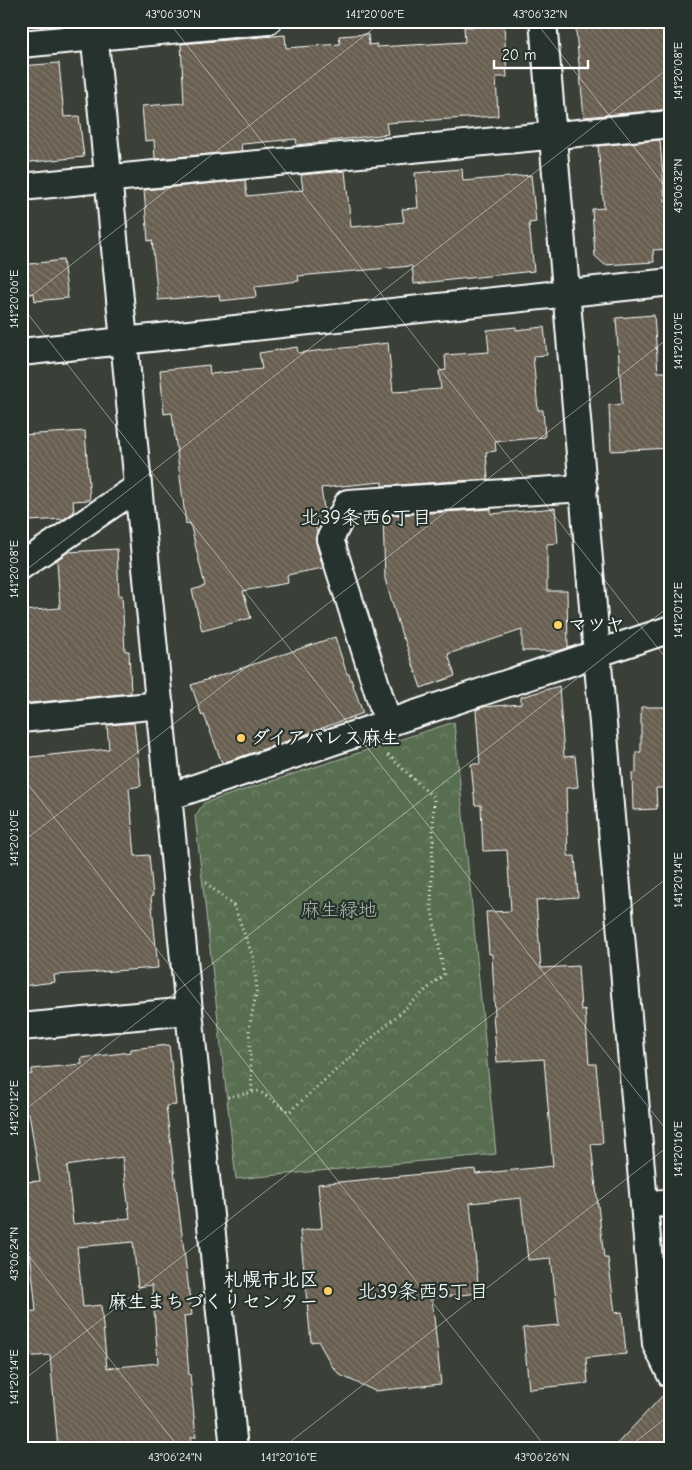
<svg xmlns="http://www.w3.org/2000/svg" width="692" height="1470" viewBox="0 0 692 1470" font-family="'Comic Neue','Klee One',sans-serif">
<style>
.park{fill:url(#park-crowns);stroke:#acb6a8}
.building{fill:url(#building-back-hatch);stroke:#fff;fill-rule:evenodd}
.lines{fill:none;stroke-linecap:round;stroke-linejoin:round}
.minor-casing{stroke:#fff;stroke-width:30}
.path{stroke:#fff;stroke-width:3;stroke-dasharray:1 4;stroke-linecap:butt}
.minor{stroke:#26332d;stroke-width:26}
.ticks{fill:none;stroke:#fff;stroke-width:1;stroke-opacity:0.45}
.poi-dot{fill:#ffd166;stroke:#26332d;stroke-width:2}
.labels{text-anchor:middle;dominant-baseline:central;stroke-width:4.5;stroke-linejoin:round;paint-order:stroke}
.poi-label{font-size:19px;font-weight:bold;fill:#fff;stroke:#26332d;text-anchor:start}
.park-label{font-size:19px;fill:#b4beb1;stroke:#26332d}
.neighbourhood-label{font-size:20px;fill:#fff;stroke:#26332d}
.neatline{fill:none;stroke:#fff;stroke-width:2}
.ticks-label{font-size:12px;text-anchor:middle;fill:#fff}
</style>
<defs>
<pattern id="park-crowns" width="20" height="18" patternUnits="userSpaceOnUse" patternTransform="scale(1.25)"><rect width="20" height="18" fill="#596e51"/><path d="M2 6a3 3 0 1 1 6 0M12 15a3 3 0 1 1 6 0" fill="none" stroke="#72846b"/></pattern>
<pattern id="building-back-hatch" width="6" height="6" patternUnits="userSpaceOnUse" patternTransform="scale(1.25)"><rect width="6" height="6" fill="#685f51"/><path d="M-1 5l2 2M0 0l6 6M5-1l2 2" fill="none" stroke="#7f776b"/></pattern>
</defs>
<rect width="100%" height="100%" fill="#3a4038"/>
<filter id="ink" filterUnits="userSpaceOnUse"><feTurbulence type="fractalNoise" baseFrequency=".02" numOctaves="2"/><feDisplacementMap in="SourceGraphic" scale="10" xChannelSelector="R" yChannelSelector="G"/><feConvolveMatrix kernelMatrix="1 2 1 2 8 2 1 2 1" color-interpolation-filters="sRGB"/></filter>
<g filter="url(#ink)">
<path class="park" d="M454,722l42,432 -260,25 -41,-363 9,-13z"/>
<g class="building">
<path d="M575,21h96v88l-87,8z"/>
<path d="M504,25l3,52h-11l2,39 -112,7 2,11 -91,11 -1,-6 -53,5h-2l1,7 -87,8 -1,-19 -9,1 -3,-35 42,-3 -3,-59 104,-9 1,13 54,-4 -1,-8 29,-2 1,11 8,-1v3l88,-5 -1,-15z"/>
<path d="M59,63l5,54 15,-1 5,41 -63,6v-97z"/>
<path d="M660,140l5,61h6v48l-18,1 1,12 -49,3 -10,-9 -3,-47 12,-1 -6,-62z"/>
<path d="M462,169l1,12 68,-6 5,47 -7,1 5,48 -120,13 -2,-18 -114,10 1,5 -44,5 1,11 -36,4 -1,-6 -61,5 -6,-60 -4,1 -4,-51 101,-10 2,16 56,-6 -2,-15 44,-4 6,56 53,-5 -2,-13 16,-1 -3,-35z"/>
<path d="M63,260l5,38 -33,3 -1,-8 -13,2v-30z"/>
<path d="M654,315l4,57h13v76l-60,3 -2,-46 13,-1 -6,-86z"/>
<path d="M516,327v3l28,-3 3,28 -14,1 5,54h5l2,27 -50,5 1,9 -10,1 2,27 -106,7v-4l-61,6 4,28 -4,7 -6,1 2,8 -1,11 7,25 -36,7 1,8 -45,8 8,27 -49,13 -10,-41 13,-4 -15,-63 -4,1 -14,-111 -8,1 -4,-44 49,-5 1,9 52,-5 -3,-16 38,-6 1,6 90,-10 5,49 48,-3 -2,-18 7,-1 -1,-15 44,-3 -2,-22z"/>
<path d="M85,431l5,69 -17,1 1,11 -10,7 -35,2 -3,-45h-5v-41z"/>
<path d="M555,508l3,35 -11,1v47h20l1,57 -9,3h-37v-21l-74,24 7,22 -34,12 -17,-50 -1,1 -18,-60 -2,-63 108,-7v5z"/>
<path d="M117,549l2,47 3,-1 3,56h4l2,42 -110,11v-93l39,-3 -3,-48 11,-8z"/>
<path d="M335,637l12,37h2l14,39 -73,27 -68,23 -18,-48 -2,1 -11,-31z"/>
<path d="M559,686l5,71 11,-1 3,31 -12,1 2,68h7l3,41 -42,3 5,68 37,-2 3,44 4,-1 4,55h7l7,79 -12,1 13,114h4l7,55 7,-1 4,42 -40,4 2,25 -59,6 -6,-61 36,-3 -8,-67 -23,2 -7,-62 -51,5 9,90 -47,5 9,86 -66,7 -35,-16 -8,-9 -14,-25 -7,1 -11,-111 22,-3 -4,-44 157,-15 1,5 77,-8 -9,-107 -47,3 -4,-47h2l-3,-61h-3l-3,-42 25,-1 -4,-61 -24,1 -2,-46h-6l-4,-41h9l-4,-54 7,-3 38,-3v-7z"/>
<path d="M641,707h30v81h-15l1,21 -24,1 -1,-37h4v-21h5z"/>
<path d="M134,723l7,63 -12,2 6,68 14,-1 4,41h-2l7,72 -104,7 1,7 -34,4v-228l88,-9 -2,-24z"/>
<path d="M169,1045l7,60 -10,1 26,209 -8,1 5,59 1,-1 6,63h-5l2,12h-135l-8,-94 -29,2v-45l15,-1 -6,-60 -9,1v-23l7,-1 -5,-46 17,-1 -11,-68 -8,1v-39l11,-1v-5l50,-5 -1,-6 50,-6v-3zM122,1157l8,61 -57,6 -6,-58zM133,1242l5,45 14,-2 6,78 -51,5 -6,-63 -18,2 -6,-60z"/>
<path d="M668,1390h3v59h-59z"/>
</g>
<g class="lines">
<g class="minor-casing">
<g id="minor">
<path d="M93,21l96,990 45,438"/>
<path d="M543,21l113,1323 15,31"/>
<path d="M21,44l247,-23"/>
<path d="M21,187l650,-63"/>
<path d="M21,352l650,-70"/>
<path d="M584,488l-236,15 -18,36 58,184 283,-94"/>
<path d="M21,566l117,-79"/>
<path d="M21,719l139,-14"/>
<path d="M168,797l220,-74"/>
<path d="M21,1027l168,-16"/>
<path d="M644,1204l27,-1"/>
</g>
</g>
<g class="path">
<path d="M206,883l28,23 19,51 4,33 -8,38 3,64"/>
<path d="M228,1097l31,-6 30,21 155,-138 -13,-68 3,-108 -47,-44"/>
</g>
<use href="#minor" class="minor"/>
</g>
</g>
<path class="ticks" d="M168,21l503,644M535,21l136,173M21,35l17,-14M21,304l362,-283M21,305l650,831M21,574l650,-508M21,775l526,674M21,843l650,-507M21,1113l650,-508M21,1246l159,203M21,1382l650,-507M281,1449l390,-305M626,1449l45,-35"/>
<g class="poi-dot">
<circle cx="558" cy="625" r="5"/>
<circle cx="241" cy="738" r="5"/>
<circle cx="328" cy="1291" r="5"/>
</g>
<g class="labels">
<g class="poi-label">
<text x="568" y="625">マツヤ</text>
<text x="251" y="738">ダイアパレス麻生</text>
<text x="318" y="1280" text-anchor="end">札幌市北区<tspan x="318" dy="22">麻生まちづくりセンター</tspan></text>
</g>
<g class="park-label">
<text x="339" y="910">麻生緑地</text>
</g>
<g class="neighbourhood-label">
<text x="366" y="517">北39条西6丁目</text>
<text x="423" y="1291">北39条西5丁目</text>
</g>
</g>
<rect width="692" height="1470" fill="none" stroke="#26332d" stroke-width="55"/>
<path d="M494 60v8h94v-8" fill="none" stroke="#ffffff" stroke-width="2.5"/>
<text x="502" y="60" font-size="15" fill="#ffffff" stroke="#26332d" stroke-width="4" paint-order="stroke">20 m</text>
<rect x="28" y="28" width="636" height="1414" class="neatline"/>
<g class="ticks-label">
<text x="173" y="18">43°06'30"N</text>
<text x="375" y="18">141°20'06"E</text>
<text x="540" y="18">43°06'32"N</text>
<text transform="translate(678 71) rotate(-90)" y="4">141°20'08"E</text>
<text transform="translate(678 186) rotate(-90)" y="4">43°06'32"N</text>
<text transform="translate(14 299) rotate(-90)" y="4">141°20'06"E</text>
<text transform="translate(678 341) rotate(-90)" y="4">141°20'10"E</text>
<text transform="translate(14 569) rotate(-90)" y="4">141°20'08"E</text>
<text transform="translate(678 610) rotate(-90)" y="4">141°20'12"E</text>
<text transform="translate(14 838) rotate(-90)" y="4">141°20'10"E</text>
<text transform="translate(678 880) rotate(-90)" y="4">141°20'14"E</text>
<text transform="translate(14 1108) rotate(-90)" y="4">141°20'12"E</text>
<text transform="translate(678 1149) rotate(-90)" y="4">141°20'16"E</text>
<text transform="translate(14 1254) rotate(-90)" y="4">43°06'24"N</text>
<text transform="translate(14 1377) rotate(-90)" y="4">141°20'14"E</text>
<text x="175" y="1461">43°06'24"N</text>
<text x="289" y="1461">141°20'16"E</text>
<text x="542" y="1461">43°06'26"N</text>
</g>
</svg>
